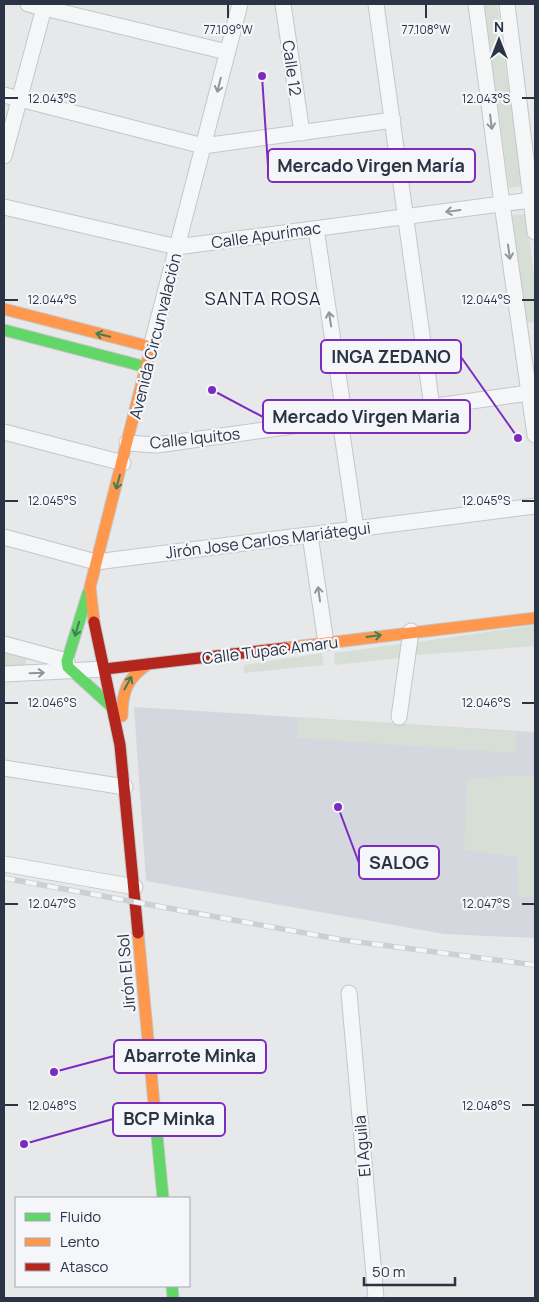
<svg xmlns="http://www.w3.org/2000/svg" width="539" height="1302" viewBox="0 0 539 1302" font-family="Manrope,sans-serif">
<style>
.built{fill:#d4d7dd}
.green{fill:#d6ded6}
.lines{fill:none;stroke-linecap:round;stroke-linejoin:round}
.street-casing{stroke:#c4c6c8;stroke-width:17}
.fast-casing{stroke:#c4c6c8;stroke-width:13}
.slow-casing{stroke:#c4c6c8;stroke-width:13}
.jam-casing{stroke:#c4c6c8;stroke-width:13}
.street{stroke:#f5f6f7;stroke-width:15}
.fast{stroke:#63d668;stroke-width:11}
.slow{stroke:#ff974d;stroke-width:11}
.jam{stroke:#b3261e;stroke-width:11}
.rail-casing{stroke:#cecfd2;stroke-width:5.5}
.rail{stroke:#f4f6f9;stroke-width:4;stroke-dasharray:11;stroke-linecap:butt}
.oneway{stroke:#90959e}
.oneway2{stroke:#447d55}
.ticks{fill:none;stroke:#2b3445;stroke-width:2}
.labels{text-anchor:middle;dominant-baseline:central;stroke-width:4.5;stroke-linejoin:round;paint-order:stroke}
.street-label{font-size:16px;fill:#2b3445;stroke:#f4f6f9}
.neighbourhood-label{font-size:18px;letter-spacing:1px;fill:#1d2536;stroke:#f4f6f9}
.ticks-label{font-size:12px;text-anchor:middle;fill:#2b3445;stroke:#f4f6f9;stroke-width:4.5;stroke-linejoin:round;paint-order:stroke}
.leader{fill:none;stroke:#7b2cbf;stroke-width:2}
.callout-dot{fill:#7b2cbf;stroke:#f4f6f9;stroke-width:2}
.callout{fill:#f4f6f9;stroke:#7b2cbf;stroke-width:2}
.callout-label{font-size:18px;text-anchor:middle;font-weight:bold;fill:#2b3445}
</style>
<rect width="100%" height="100%" fill="#e6e8ea"/>
<path class="built" d="M134,707l401,25v206l-91,-4 -298,-53z"/>
<g class="green">
<path d="M484,4h13l25,182 -13,2z"/>
<path d="M526,214l9,70v38l-9,1 -14,-108z"/>
<path d="M535,625v21l-119,9 2,-13z"/>
<path d="M401,644l-1,14 -65,7 -1,-12z"/>
<path d="M4,650l24,6 -4,10h-20z"/>
<path d="M322,653l1,12 -79,8v-8z"/>
<path d="M298,717l219,15 -2,21 -218,-15z"/>
<path d="M535,775v122h-17l-1,-40 -53,-7 3,-72z"/>
</g>
<g class="lines">
<g class="street-casing">
<g id="street">
<path d="M28,4l199,48"/>
<path d="M283,4l19,129"/>
<path d="M376,4l56,403"/>
<path d="M476,4l26,200 33,231"/>
<path d="M507,4l28,228"/>
<path d="M4,95l199,51 190,-26"/>
<path d="M4,156l41,-152"/>
<path d="M4,207l173,40 354,-47"/>
<path d="M316,229l29,191"/>
<path d="M151,347l89,-343"/>
<path d="M340,420l16,109"/>
<path d="M4,432l119,31"/>
<path d="M127,443l30,2 372,-52"/>
<path d="M310,535l16,108"/>
<path d="M4,537l92,25 439,-56"/>
<path d="M4,644l63,17"/>
<path d="M4,674l101,-5"/>
<path d="M399,717l12,-86"/>
<path d="M4,768l121,19"/>
<path d="M4,864l131,23"/>
<path d="M349,993l27,305"/>
</g>
</g>
<g class="fast-casing">
<g id="fast">
<path d="M4,330l142,37"/>
<path d="M88,593l-21,68 1,6 45,41"/>
<path d="M156,1125l7,73"/>
<path d="M172,1286l1,12"/>
</g>
</g>
<g class="slow-casing">
<g id="slow">
<path d="M4,309l147,38 -61,240 4,35"/>
<path d="M285,648l250,-30"/>
<path d="M122,716c0,-24 5,-38 26,-52"/>
<path d="M138,933l18,192"/>
</g>
</g>
<g class="jam-casing">
<g id="jam">
<path d="M94,622l26,123 18,188"/>
<path d="M105,669l180,-21"/>
</g>
</g>
<use href="#street" class="street"/>
<use href="#fast" class="fast"/>
<use href="#slow" class="slow"/>
<use href="#jam" class="jam"/>
<g class="rail-casing">
<path id="rail" d="M4,878l339,62 192,25"/>
</g>
<use href="#rail" class="rail"/>
</g>
<defs><path id="oneway-shaft" d="M-6 0H5M1.5-3L5.5 0L1.5 3" fill="none" stroke-width="1.6" stroke-linecap="round" stroke-linejoin="round" transform="scale(1.25)"/></defs>
<g class="oneway">
<use href="#oneway-shaft" transform="translate(219 85) rotate(104)"/>
<use href="#oneway-shaft" transform="translate(491 122) rotate(83)"/>
<use href="#oneway-shaft" transform="translate(453 211) rotate(172)"/>
<use href="#oneway-shaft" transform="translate(509 252) rotate(82)"/>
<use href="#oneway-shaft" transform="translate(330 319) rotate(-99)"/>
<use href="#oneway-shaft" transform="translate(319 594) rotate(-98)"/>
<use href="#oneway-shaft" transform="translate(37 673) rotate(-2)"/>
</g>
<g class="oneway2">
<use href="#oneway-shaft" transform="translate(103 335) rotate(-166)"/>
<use href="#oneway-shaft" transform="translate(118 482) rotate(105)"/>
<use href="#oneway-shaft" transform="translate(77 629) rotate(107)"/>
<use href="#oneway-shaft" transform="translate(374 636) rotate(-8)"/>
<use href="#oneway-shaft" transform="translate(128 683) rotate(-61)"/>
</g>
<path class="ticks" d="M228,5v13M426,5v13M5,98h13M522,98h12M5,300h13M522,300h12M5,501h13M522,501h12M5,703h13M522,703h12M5,904h13M522,904h12M5,1105h13M522,1105h12"/>
<g class="labels">
<g class="street-label">
<text transform="translate(292 68) rotate(82)">Calle 12</text>
<text transform="translate(266 235) rotate(-8)">Calle Apurímac</text>
<text transform="translate(155 336) rotate(-76)">Avenida Circunvalación</text>
<text transform="translate(195 438) rotate(-6)">Calle Iquitos</text>
<text transform="translate(268 540) rotate(-7)">Jirón Jose Carlos Mariátegui</text>
<text transform="translate(270 650) rotate(-7)">Calle Tupac Amaru</text>
<text transform="translate(126 973) rotate(-95)">Jirón El Sol</text>
<text transform="translate(362 1146) rotate(-95)">El Aguila</text>
</g>
<g class="neighbourhood-label">
<text x="263" y="298">SANTA ROSA</text>
</g>
</g>
<g class="ticks-label">
<text x="228" y="34">77.109°W</text>
<text x="426" y="34">77.108°W</text>
<text x="52" y="103">12.043°S</text>
<text x="486" y="103">12.043°S</text>
<text x="52" y="304">12.044°S</text>
<text x="486" y="304">12.044°S</text>
<text x="52" y="505">12.045°S</text>
<text x="486" y="505">12.045°S</text>
<text x="52" y="707">12.046°S</text>
<text x="486" y="707">12.046°S</text>
<text x="52" y="908">12.047°S</text>
<text x="486" y="908">12.047°S</text>
<text x="52" y="1110">12.048°S</text>
<text x="486" y="1110">12.048°S</text>
</g>
<path class="leader" d="M262 76L268 166M518 438L461 357M212 390L263 417M338 807L359 863M54 1072L114 1056M24 1144L113 1119"/>
<g class="callout-dot">
<circle cx="262" cy="76" r="5"/>
<circle cx="518" cy="438" r="5"/>
<circle cx="212" cy="390" r="5"/>
<circle cx="338" cy="807" r="5"/>
<circle cx="54" cy="1072" r="5"/>
<circle cx="24" cy="1144" r="5"/>
</g>
<g class="callout">
<rect x="268" y="149" width="207" height="33" rx="5"/>
<rect x="321" y="340" width="140" height="33" rx="5"/>
<rect x="263" y="400" width="207" height="33" rx="5"/>
<rect x="359" y="846" width="80" height="33" rx="5"/>
<rect x="114" y="1040" width="152" height="33" rx="5"/>
<rect x="113" y="1103" width="112" height="33" rx="5"/>
</g>
<g class="callout-label">
<text x="371" y="172">Mercado Virgen María</text>
<text x="391" y="363">INGA ZEDANO</text>
<text x="366" y="423">Mercado Virgen Maria</text>
<text x="399" y="869">SALOG</text>
<text x="190" y="1062">Abarrote Minka</text>
<text x="169" y="1125">BCP Minka</text>
</g>
<rect width="539" height="1302" fill="none" stroke="#2b3445" stroke-width="10"/>
<rect x="15" y="1197" width="175" height="90" fill="#f4f6f9" stroke="#a4a8b1"/>
<rect x="25" y="1213" width="25" height="8" fill="#63d668" stroke="#a4a8b1"/>
<text x="60" y="1222" font-size="15" fill="#2b3445">Fluido</text>
<rect x="25" y="1238" width="25" height="8" fill="#ff974d" stroke="#a4a8b1"/>
<text x="60" y="1247" font-size="15" fill="#2b3445">Lento</text>
<rect x="25" y="1263" width="25" height="8" fill="#b3261e" stroke="#a4a8b1"/>
<text x="60" y="1272" font-size="15" fill="#2b3445">Atasco</text>
<g transform="translate(499 40)" stroke="#f4f6f9" stroke-width="4" paint-order="stroke">
<path d="M0-4L9 19L0 12L-9 19Z" fill="#2b3445"/>
<text y="-8" font-size="14" font-weight="bold" text-anchor="middle" fill="#2b3445">N</text>
</g>
<path d="M364 1277v8h91v-8" fill="none" stroke="#2b3445" stroke-width="2.5"/>
<text x="372" y="1277" font-size="15" fill="#2b3445" stroke="#f4f6f9" stroke-width="4" paint-order="stroke">50 m</text>
</svg>
